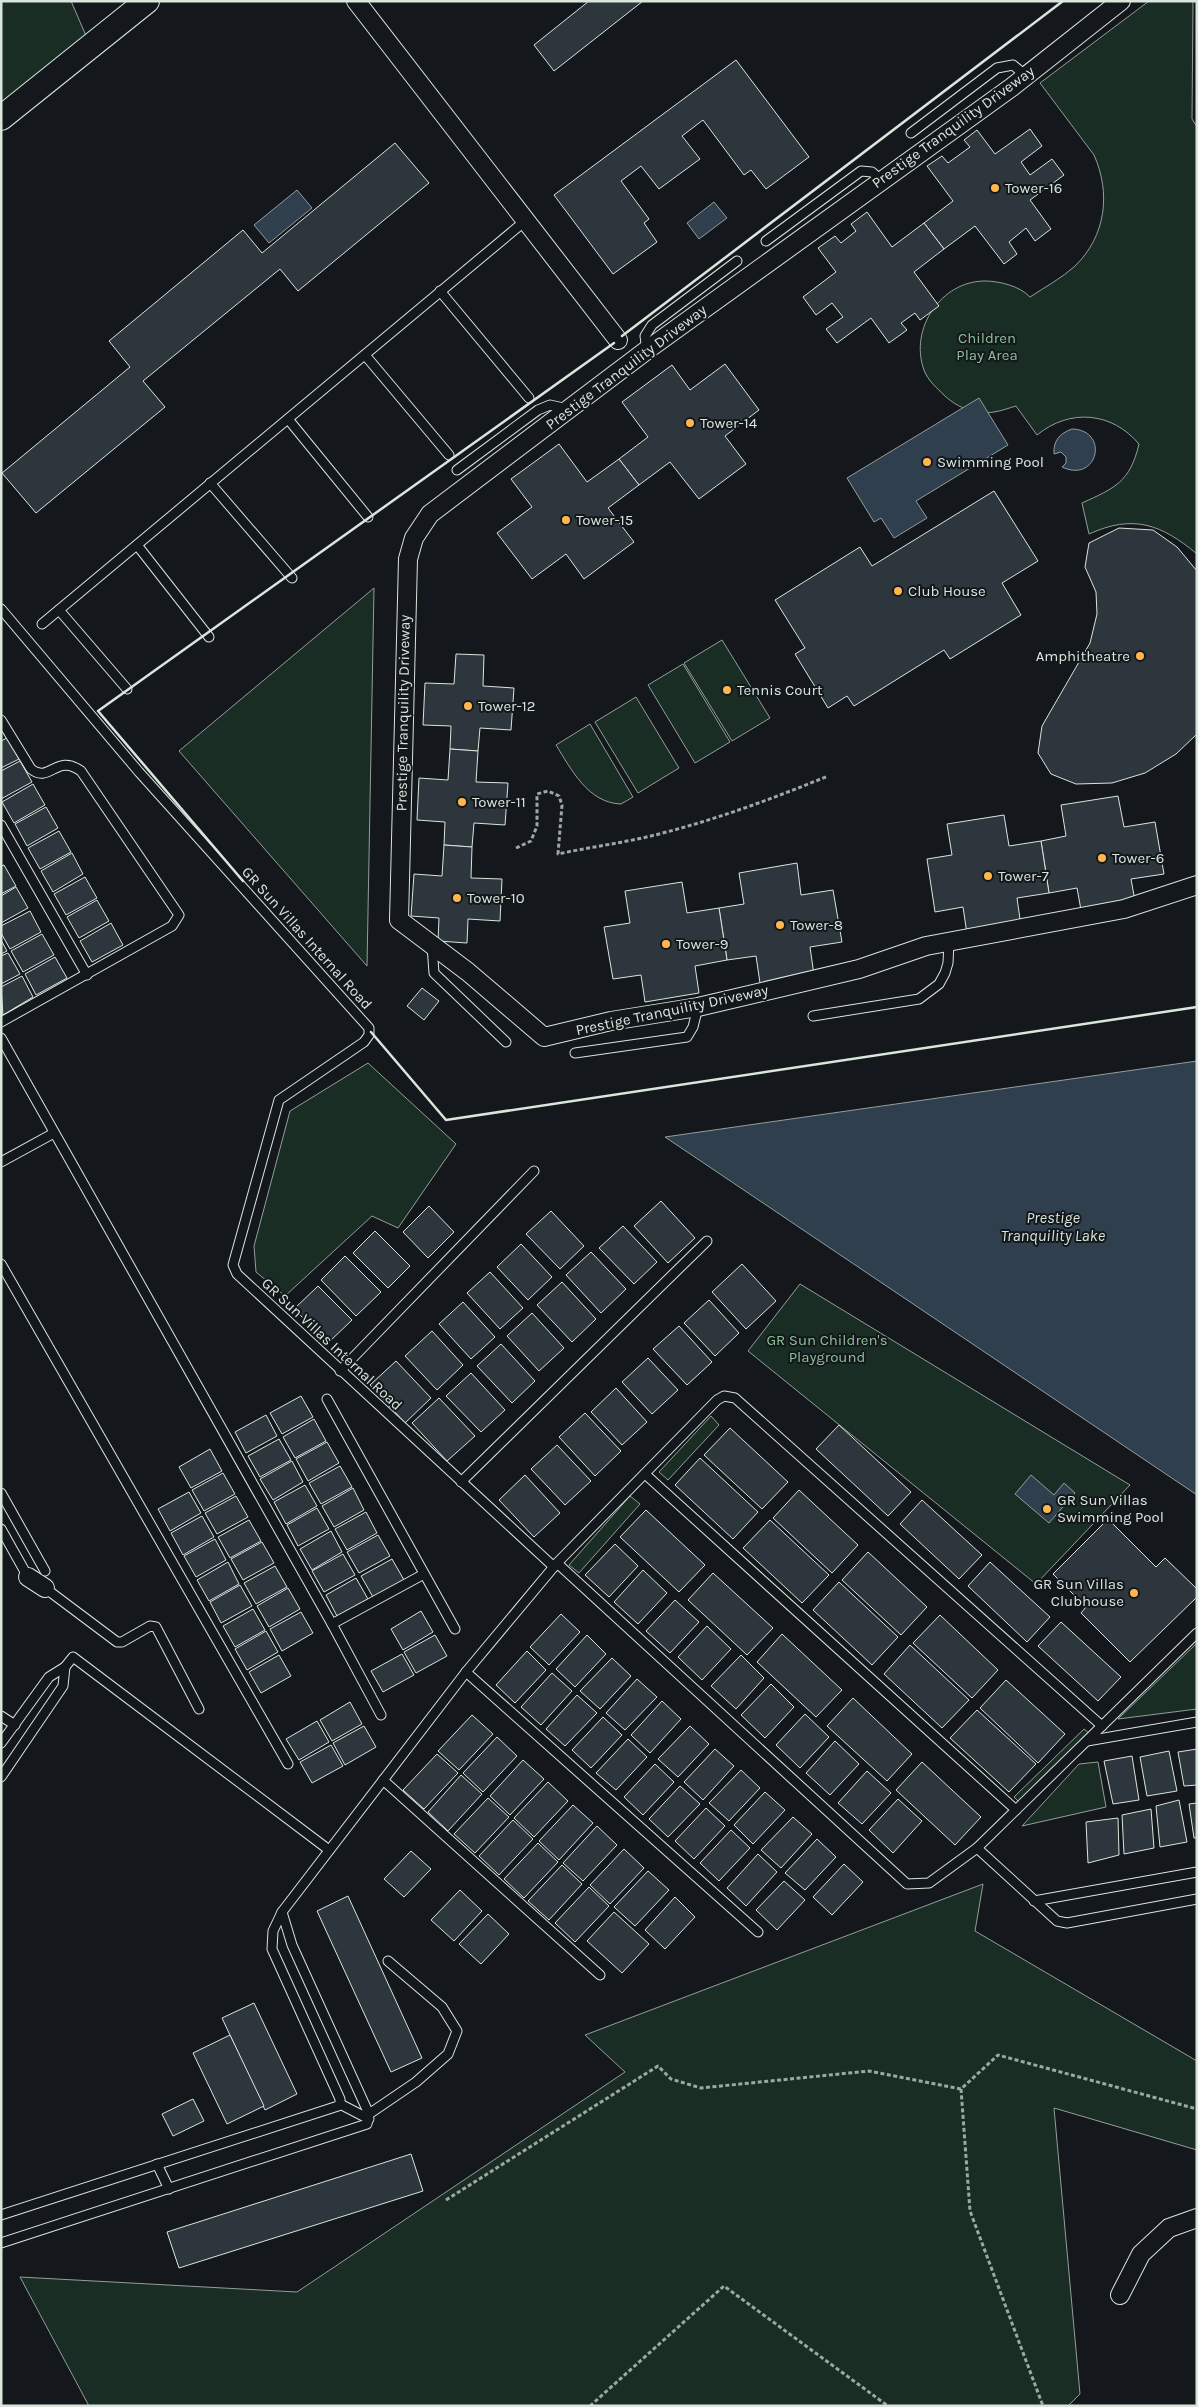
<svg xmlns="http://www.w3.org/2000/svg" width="1198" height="2407" viewBox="0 0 1198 2407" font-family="Karla,sans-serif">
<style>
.green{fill:#1a2d24;stroke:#939e99}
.water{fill:#2f3f4d;stroke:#939e99}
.building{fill:#2c363c;stroke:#d8e6dc}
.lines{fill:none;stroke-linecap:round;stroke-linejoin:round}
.service-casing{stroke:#d8e6dc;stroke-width:11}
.minor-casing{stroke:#d8e6dc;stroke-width:20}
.secondary-casing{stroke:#d8e6dc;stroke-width:26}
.path{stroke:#9da8a2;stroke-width:3;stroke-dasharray:4 2.5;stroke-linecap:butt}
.service{stroke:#14181c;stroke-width:9}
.minor{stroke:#14181c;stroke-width:18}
.secondary{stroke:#14181c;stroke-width:24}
.wall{stroke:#d8e6dc;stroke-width:2.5}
.poi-dot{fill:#ffb74d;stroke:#14181c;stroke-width:2}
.labels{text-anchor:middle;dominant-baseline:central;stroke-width:4;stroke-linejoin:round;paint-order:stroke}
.street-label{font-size:15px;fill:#d8e6dc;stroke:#14181c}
.poi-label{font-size:15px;fill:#d8e6dc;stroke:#14181c;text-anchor:start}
.park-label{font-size:15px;fill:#8ac095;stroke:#14181c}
.water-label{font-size:16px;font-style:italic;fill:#d8e6dc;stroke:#14181c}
</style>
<rect width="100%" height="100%" fill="#14181c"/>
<g class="green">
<path d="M1,1h70l16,37 -86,65z"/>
<path d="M1149,1h44l-1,118 5,8v427c-36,-30 -64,-40 -108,-20l-7,-31c33,-15 48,-21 57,-59 -27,-32 -69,-36 -102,-9l-21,-29c-7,2 -15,5 -22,6 -18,3 -36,-4 -49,-16 -8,-8 -17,-15 -21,-26 -15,-41 17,-89 61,-89 14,0 35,5 45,16 15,-10 32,-19 45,-31 31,-30 36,-73 19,-111l-54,-72z"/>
<path d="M374,588l-7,378 -188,-215z"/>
<path d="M722,640l48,78 -38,23 -48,-78z"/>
<path d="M683,664l47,78 -35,21 -47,-78z"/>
<path d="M636,697l43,71 -41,25 -43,-71z"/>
<path d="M590,724l43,73 -12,7c-33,-1 -50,-35 -65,-59z"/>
<path d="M368,1063l88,81 -58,84 -26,-12 -87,80 -29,-24 -2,-26 36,-135z"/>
<path d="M800,1284l330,201 -94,99 -288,-233z"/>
<path d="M711,1416l8,9 -51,55 -9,-8z"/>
<path d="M630,1496l10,8 -61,69 -10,-8z"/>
<path d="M1197,1643v66l-79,10z"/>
<path d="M1084,1729l6,5 -70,69 -6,-6z"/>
<path d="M1098,1762l8,45 -84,19 57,-62z"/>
<path d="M983,1884l-8,47 222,130v89l-143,-42 26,286 -12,12h-979l-69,-129 277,15 328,-220 -40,-37z"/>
</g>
<g class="water">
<path d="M297,190l15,18 -43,35 -15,-18z"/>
<path d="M714,202l13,16 -28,21 -12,-16z"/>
<path d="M979,398l29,47 -92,56 11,17 -33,20 -13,-20 -7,4 -27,-44z"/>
<path d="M1072,429c38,1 26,55 -10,38l4,-4v-6l-5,-5 -7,2c-1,-13 6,-21 18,-25z"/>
<path d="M1197,1061v434l-532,-358z"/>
<path d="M1031,1475l23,20 10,-12 11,10 -26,30 -34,-29z"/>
</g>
<g class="building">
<path d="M589,1h54l-89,70 -20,-26z"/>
<path d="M736,60l73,97 -43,32 -15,-19 -7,5 -41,-55 -21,16 18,23 -41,30 -18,-23 -20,15 28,38 -5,4 13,19 -44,32 -59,-79z"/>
<path d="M1030,129l12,17 -21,16 9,13 22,-16 12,16 -34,25 21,29 -16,12 -9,-13 -17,14 8,12 -13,10 -29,-38 -31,23 -20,-26 29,-22 -26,-35 15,-10 6,7 22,-16 -6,-7 13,-10 18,24z"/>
<path d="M395,143l34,40 -131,108 -18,-22 -137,112 22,26 -129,106 -34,-40 128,-106 -21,-26 134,-111 19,23z"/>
<path d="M867,212l25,35 32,-24 20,26 -30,23 25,34 -19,14 -5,-7 -14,10 6,7 -18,13 -18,-25 -34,25 -11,-14 17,-12 -11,-14 -16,12 -13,-18 33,-25 -18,-24 17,-12 6,7 15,-12 -5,-7z"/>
<path d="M725,364l34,46 -34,26 21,28 -47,35 -29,-37 -31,23 -20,-26 29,-22 -26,-35 50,-37 18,25z"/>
<path d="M559,444l28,38 32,-23 20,26 -31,23 26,34 -50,37 -18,-25 -34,25 -35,-46 35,-26 -21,-28z"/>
<path d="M994,491l44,70 -36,22 19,32 -71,44 -6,-9 -90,56 -7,-10 -19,12 -33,-54 10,-6 -30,-48 85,-53 12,19z"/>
<path d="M1119,528l34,2 24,17 20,24v163l-21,20 -31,19 -33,10 -36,1 -25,-10 -13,-21 4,-27 48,-83 7,-29 -1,-22 -11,-25 4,-24z"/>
<path d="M456,654l28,1 -1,31 31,2 -3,42 -31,-2 -2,23 -28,-2 1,-23 -28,-1 2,-42 29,1z"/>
<path d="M7,738l12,21 -18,9v-27z"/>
<path d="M450,749l28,2 -2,31 32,1 -3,42 -31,-2 -2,24 -28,-2 1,-23 -28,-2 2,-42 29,2z"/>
<path d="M20,761l12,21 -31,17v-28z"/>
<path d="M33,784l12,21 -31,18 -12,-21z"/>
<path d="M1118,796l6,31 31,-5 9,52 -33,5 4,22 -54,9 -4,-22 -28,5 -8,-52 25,-5 -5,-31z"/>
<path d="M46,807l12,21 -31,18 -12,-22z"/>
<path d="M1004,815l5,31 32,-5 8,52 -32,5 4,28 -54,8 -4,-27 -28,5 -8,-53 25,-4 -5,-31z"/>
<path d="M59,831l12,21 -31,17 -12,-21z"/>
<path d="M444,845l28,2 -1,31 31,1 -2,42 -32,-2 -1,24 -29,-2 1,-23 -28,-2 3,-42 28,2z"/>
<path d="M72,853l11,21 -30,18 -12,-21z"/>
<path d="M797,863l4,32 32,-5 9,52 -32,5 4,28 -54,8 -4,-27 -29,4 -8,-52 25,-4 -5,-31z"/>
<path d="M4,865l12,21 -15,8v-28z"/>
<path d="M85,877l12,21 -31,17 -12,-21z"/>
<path d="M682,882l5,31 32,-5 8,52 -32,6 4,27 -54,9 -4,-27 -28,4 -9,-52 26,-4 -5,-32z"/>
<path d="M16,887l12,21 -27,15v-27z"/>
<path d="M97,900l12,21 -30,17 -12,-21z"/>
<path d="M30,911l11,21 -31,17 -9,-16v-7z"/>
<path d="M111,923l12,22 -31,17 -12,-21z"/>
<path d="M42,934l12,21 -31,17 -12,-21z"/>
<path d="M1,940l6,11 -6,3z"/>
<path d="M8,953l12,21 -19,10v-28z"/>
<path d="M55,957l12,21 -31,17 -11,-21z"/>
<path d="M22,976l11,21 -30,18 -2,-28z"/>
<path d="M422,988l17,13 -15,19 -17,-14z"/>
<path d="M661,1201l34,37 -27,25 -34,-37z"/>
<path d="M429,1206l25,26 -26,26 -25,-26z"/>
<path d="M551,1211l33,35 -24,23 -34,-35z"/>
<path d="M623,1226l34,36 -23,22 -35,-36z"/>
<path d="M375,1231l35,35 -22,22 -35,-35z"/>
<path d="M521,1244l31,33 -24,23 -31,-33z"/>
<path d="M591,1252l35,37 -25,24 -35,-38z"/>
<path d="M345,1256l36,36 -25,24 -35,-36z"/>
<path d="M742,1264l34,37 -30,28 -34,-37z"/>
<path d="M490,1272l33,36 -23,21 -33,-36z"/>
<path d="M562,1282l34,37 -24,23 -35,-37z"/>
<path d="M318,1286l34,34 -24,23 -34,-34z"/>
<path d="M709,1300l30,33 -24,23 -31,-33z"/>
<path d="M463,1302l32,35 -24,22 -32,-35z"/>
<path d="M532,1313l32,35 -25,23 -32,-35z"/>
<path d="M679,1326l33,36 -25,23 -34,-36z"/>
<path d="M432,1331l31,34 -26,25 -32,-34z"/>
<path d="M501,1344l34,37 -23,22 -35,-37z"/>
<path d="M648,1358l30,32 -26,24 -30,-32z"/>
<path d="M396,1361l35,37 -26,25 -35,-38z"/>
<path d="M471,1373l34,37 -24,22 -35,-36z"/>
<path d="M616,1388l31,34 -25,23 -31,-33z"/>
<path d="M301,1396l12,21 -31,17 -12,-21z"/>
<path d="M439,1398l36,38 -28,25 -35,-38z"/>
<path d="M585,1413l36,38 -26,25 -36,-39z"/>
<path d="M266,1415l11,21 -31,17 -11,-21z"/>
<path d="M314,1419l12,22 -31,17 -12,-21z"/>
<path d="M839,1425l72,67 -23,24 -72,-67z"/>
<path d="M730,1428l58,54 -26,27 -58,-54z"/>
<path d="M279,1439l12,21 -31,17 -12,-21z"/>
<path d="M327,1442l12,21 -31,18 -12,-22z"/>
<path d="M557,1445l34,36 -26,24 -34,-36z"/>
<path d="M210,1449l12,22 -31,17 -12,-21z"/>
<path d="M700,1458l58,54 -25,27 -58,-54z"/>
<path d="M292,1461l11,21 -30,18 -13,-21z"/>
<path d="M340,1466l12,21 -31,17 -12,-21z"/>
<path d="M223,1473l12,21 -31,17 -12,-21z"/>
<path d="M525,1475l35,38 -26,24 -35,-37z"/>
<path d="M305,1485l12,21 -31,18 -12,-22z"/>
<path d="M353,1488l11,22 -30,17 -12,-21z"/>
<path d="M799,1490l59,55 -26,28 -59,-55z"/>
<path d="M189,1492l12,21 -31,18 -12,-22z"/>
<path d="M236,1496l12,21 -31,17 -12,-21z"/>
<path d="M922,1500l60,55 -23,24 -59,-55z"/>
<path d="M317,1508l12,21 -31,17 -11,-21z"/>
<path d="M646,1510l59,55 -26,27 -59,-55z"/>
<path d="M366,1512l11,21 -30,17 -12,-21z"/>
<path d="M202,1516l12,21 -31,18 -12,-22z"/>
<path d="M1108,1519l48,48 9,-9 32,31v8l-67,65 -49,-49 5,-6 -33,-33z"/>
<path d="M249,1520l12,21 -31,17 -12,-21z"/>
<path d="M770,1520l59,55 -27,28 -59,-55z"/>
<path d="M331,1531l11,21 -30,18 -12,-21z"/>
<path d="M378,1535l12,21 -31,17 -12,-21z"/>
<path d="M215,1539l11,21 -30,17 -12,-21z"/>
<path d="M262,1542l12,21 -31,17 -12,-21z"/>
<path d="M615,1544l23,22 -29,31 -24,-22z"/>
<path d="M868,1552l59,55 -26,28 -59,-55z"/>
<path d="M343,1554l12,21 -31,17 -12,-21z"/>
<path d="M392,1559l12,21 -31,17 -12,-21z"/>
<path d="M228,1562l11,22 -30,17 -12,-21z"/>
<path d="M990,1562l60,55 -23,25 -59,-56z"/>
<path d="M275,1566l12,21 -31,17 -12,-21z"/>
<path d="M643,1570l24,23 -29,31 -24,-22z"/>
<path d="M713,1573l60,55 -26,27 -59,-55z"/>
<path d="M356,1578l12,21 -31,17 -11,-21z"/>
<path d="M839,1582l59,55 -26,28 -59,-55z"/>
<path d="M240,1585l12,21 -31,17 -11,-21z"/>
<path d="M288,1588l12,21 -31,18 -12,-21z"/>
<path d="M675,1600l24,22 -29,31 -24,-22z"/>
<path d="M253,1609l12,21 -30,17 -12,-21z"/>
<path d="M421,1611l12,21 -30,18 -12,-21z"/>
<path d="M301,1612l12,21 -31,18 -12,-22z"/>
<path d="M561,1614l19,18 -31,33 -19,-18z"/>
<path d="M940,1615l58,55 -26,28 -59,-55z"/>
<path d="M1061,1622l60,55 -23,24 -60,-55z"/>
<path d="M707,1626l24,23 -29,31 -24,-23z"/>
<path d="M266,1631l12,21 -31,18 -12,-21z"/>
<path d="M782,1634l60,56 -26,27 -59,-55z"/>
<path d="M435,1635l12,21 -31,17 -12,-21z"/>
<path d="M587,1635l19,19 -31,33 -19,-18z"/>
<path d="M910,1645l59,55 -27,28 -58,-54z"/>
<path d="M527,1651l19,19 -31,33 -19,-18z"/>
<path d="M402,1654l12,21 -31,17 -12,-21z"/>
<path d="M279,1655l12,21 -30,17 -12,-21z"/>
<path d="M741,1655l23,23 -28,31 -25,-23z"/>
<path d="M612,1658l19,18 -31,33 -20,-18z"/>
<path d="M552,1673l20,18 -31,34 -20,-18z"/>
<path d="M637,1679l20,18 -32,33 -19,-17z"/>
<path d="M1006,1680l59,54 -27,29 -58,-55z"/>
<path d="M771,1684l23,23 -29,31 -24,-23z"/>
<path d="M577,1695l20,18 -32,33 -19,-17z"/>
<path d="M853,1698l59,56 -25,27 -60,-55z"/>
<path d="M662,1701l19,18 -31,34 -19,-18z"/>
<path d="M350,1702l12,22 -30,17 -12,-21z"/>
<path d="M977,1710l59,54 -27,28 -59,-54z"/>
<path d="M805,1714l24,23 -29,31 -24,-23z"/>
<path d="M472,1715l21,19 -34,36 -21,-19z"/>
<path d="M603,1717l19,18 -31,33 -19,-18z"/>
<path d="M317,1721l12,21 -30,18 -13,-21z"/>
<path d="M364,1726l12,21 -31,18 -12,-22z"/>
<path d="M690,1726l19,18 -31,33 -20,-18z"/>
<path d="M497,1737l20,19 -34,36 -20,-19z"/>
<path d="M628,1739l19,18 -31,33 -20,-17z"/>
<path d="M835,1741l24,23 -29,31 -24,-22z"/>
<path d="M331,1745l12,21 -31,17 -12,-21z"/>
<path d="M715,1749l19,17 -31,34 -19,-18z"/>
<path d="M1197,1749v36l-13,1 -6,-34z"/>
<path d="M1169,1751l8,40 -30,5 -7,-39z"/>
<path d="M437,1754l21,19 -34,36 -21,-19z"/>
<path d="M1132,1756l7,44 -26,4 -9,-43z"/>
<path d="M523,1760l21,19 -34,36 -20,-19z"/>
<path d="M922,1762l59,55 -26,28 -59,-55z"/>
<path d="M655,1764l19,18 -31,33 -19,-18z"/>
<path d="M741,1770l19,18 -31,33 -20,-18z"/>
<path d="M867,1771l24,22 -29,31 -24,-21z"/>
<path d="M461,1775l21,19 -34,37 -20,-19z"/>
<path d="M548,1782l20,19 -34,36 -20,-19z"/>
<path d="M680,1786l20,18 -32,33 -19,-18z"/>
<path d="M765,1792l20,18 -32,34 -19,-19z"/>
<path d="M488,1798l21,19 -34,36 -21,-19z"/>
<path d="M898,1799l24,22 -29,32 -24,-23z"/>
<path d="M1179,1800l8,42 -27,5 -4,-41z"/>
<path d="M1197,1803v35h-3l-5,-34z"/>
<path d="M573,1805l20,18 -34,37 -20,-19z"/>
<path d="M706,1808l19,18 -31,33 -19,-18z"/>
<path d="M1151,1809l3,39 -30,6 -2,-39z"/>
<path d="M793,1817l19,17 -31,34 -20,-18z"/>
<path d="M1118,1818l1,37 -31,8 -2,-41z"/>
<path d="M513,1820l20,19 -34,36 -20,-19z"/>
<path d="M597,1826l20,19 -34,36 -20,-18z"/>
<path d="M731,1830l19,18 -31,33 -19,-18z"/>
<path d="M817,1839l19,18 -31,33 -20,-17z"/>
<path d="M538,1843l20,19 -34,36 -20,-19z"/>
<path d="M624,1849l20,19 -34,36 -20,-19z"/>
<path d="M411,1851l20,18 -27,28 -20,-18z"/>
<path d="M758,1854l19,18 -31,34 -19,-18z"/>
<path d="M844,1864l19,18 -31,33 -19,-18z"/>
<path d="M562,1865l20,19 -33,36 -21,-19z"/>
<path d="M648,1871l21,19 -34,36 -21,-19z"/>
<path d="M784,1881l21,19 -28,30 -21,-20z"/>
<path d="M589,1887l20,19 -34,36 -20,-19z"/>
<path d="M460,1890l22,21 -28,30 -23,-21z"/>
<path d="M348,1896l74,162 -31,14 -74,-161z"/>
<path d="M675,1897l20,20 -30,32 -20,-19z"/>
<path d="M614,1912l35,32 -27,29 -35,-32z"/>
<path d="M488,1914l21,20 -28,30 -22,-20z"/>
<path d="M254,2003l43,91 -32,16 -43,-92z"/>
<path d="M230,2035l34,71 -37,18 -34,-71z"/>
<path d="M193,2099l11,22 -31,15 -11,-22z"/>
<path d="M411,2154l12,37 -244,77 -12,-36z"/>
</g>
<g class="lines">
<g class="service-casing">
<g id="service">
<path d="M911,133l86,-65 16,-3 12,10"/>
<path d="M766,241l95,-70 11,1 9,8"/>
<path d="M440,291l89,107"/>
<path d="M647,350l-2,-14 7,-11 85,-64"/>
<path d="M365,355l84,100"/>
<path d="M288,419l80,98"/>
<path d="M457,470l81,-60 12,-5 18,4"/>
<path d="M210,483l82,95"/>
<path d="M137,545l72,92"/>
<path d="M1,609l138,163 230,256v7l-5,7 -85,58 -46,165 4,9 317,293"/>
<path d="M59,610l68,79"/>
<path d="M42,624l483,-403"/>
<path d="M1,720l30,49c19,15 25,-16 50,2l98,144 -7,11 -171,96"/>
<path d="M1,825l86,150"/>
<path d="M432,946l2,27 72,69"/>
<path d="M813,1016l106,-17 20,-15 6,-11 3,-10 1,-21"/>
<path d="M1,1038l331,586 49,91"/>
<path d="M575,1053l112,-16 6,-10 5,-20"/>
<path d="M1,1162l53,-29"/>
<path d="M1,1264l287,500"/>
<path d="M340,1371l194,-200"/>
<path d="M327,1399l128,230"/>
<path d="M645,1474l371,336"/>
<path d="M461,1482l246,-241"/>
<path d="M1,1493l44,78"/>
<path d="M1,1529l27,48"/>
<path d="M557,1563l350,321 22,-1 48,-35 220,-215"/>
<path d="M45,1588l72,54h5l28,-16 6,1 43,82"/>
<path d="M332,1624l92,-50"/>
<path d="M65,1667l8,-10 256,193"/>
<path d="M466,1672l292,260"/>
<path d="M1,1716l14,9"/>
<path d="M1087,1741l110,-19"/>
<path d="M1,1743l48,-66 16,-10 -2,19 -62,91"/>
<path d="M383,1780l217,195"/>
<path d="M977,1848l80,73 10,2 130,-24"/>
<path d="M1034,1901l163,-29"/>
<path d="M340,2104l29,15"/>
<path d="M369,2114l47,-32 32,-28 9,-23 -15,-24 -54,-46"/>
<path d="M157,2164l12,25"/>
<path d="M1,2215l337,-109 2,-2v-5l-68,-150 1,-18 9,-19 184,-240 91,-109 160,-163 7,-4 11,2 367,328"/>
<path d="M1,2243l366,-119 2,-10 -77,-169 -10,-33"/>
</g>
</g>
<g class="minor-casing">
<g id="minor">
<path d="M356,1l262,339"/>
<path d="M1121,1l-109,86 -365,263 -217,164 -16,24 -6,21 -9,361 69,52 76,65 67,-16 87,-14 161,-38 67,-23 198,-37 73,-24"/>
<path d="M28,1577l17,11"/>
<path d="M1120,2295l21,-41 28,-26 28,-10"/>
</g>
</g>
<g class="secondary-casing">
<path id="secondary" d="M1,118l146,-117"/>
</g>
<g class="path">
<path d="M516,848l15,-7 6,-15v-32l11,-3 11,5 3,9 -4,49c32,-7 65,-11 97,-19 60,-15 117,-36 173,-59"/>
<path d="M961,2089l9,122 73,195"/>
<path d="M446,2200l212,-134 13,13 30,9 168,-17 92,18 37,-34 199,54"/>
<path d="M590,2406l134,-120 164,120"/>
</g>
<use href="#service" class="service"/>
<use href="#minor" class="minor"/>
<use href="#secondary" class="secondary"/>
<g class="wall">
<path d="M622,336l441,-335"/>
<path d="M243,881l-145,-170 516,-368"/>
<path d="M371,1032l75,88 751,-113"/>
</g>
</g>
<g class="poi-dot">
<circle cx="995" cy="188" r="5"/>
<circle cx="690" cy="423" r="5"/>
<circle cx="927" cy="462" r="5"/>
<circle cx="566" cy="520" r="5"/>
<circle cx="898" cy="591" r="5"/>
<circle cx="1140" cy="656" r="5"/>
<circle cx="727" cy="690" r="5"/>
<circle cx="468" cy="706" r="5"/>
<circle cx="462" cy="802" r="5"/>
<circle cx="1102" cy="858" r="5"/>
<circle cx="988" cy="876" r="5"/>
<circle cx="457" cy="898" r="5"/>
<circle cx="780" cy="925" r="5"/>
<circle cx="666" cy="944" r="5"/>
<circle cx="1047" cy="1509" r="5"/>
<circle cx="1134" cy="1593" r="5"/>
</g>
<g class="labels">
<g class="street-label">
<text transform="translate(953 127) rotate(-36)">Prestige Tranquility Driveway</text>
<text transform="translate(626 367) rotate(-37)">Prestige Tranquility Driveway</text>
<text transform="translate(403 713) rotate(-89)">Prestige Tranquility Driveway</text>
<text transform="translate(307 938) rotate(48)">GR Sun Villas Internal Road</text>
<text transform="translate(672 1010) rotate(-12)">Prestige Tranquility Driveway</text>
<text transform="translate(332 1344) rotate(43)">GR Sun Villas Internal Road</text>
</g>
<g class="poi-label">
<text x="1005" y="188">Tower-16</text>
<text x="700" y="423">Tower-14</text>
<text x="937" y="462">Swimming Pool</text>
<text x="576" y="520">Tower-15</text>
<text x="908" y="591">Club House</text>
<text x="1130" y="656" text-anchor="end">Amphitheatre</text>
<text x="737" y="690">Tennis Court</text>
<text x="478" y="706">Tower-12</text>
<text x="472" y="802">Tower-11</text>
<text x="1112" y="858">Tower-6</text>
<text x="998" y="876">Tower-7</text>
<text x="467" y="898">Tower-10</text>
<text x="790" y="925">Tower-8</text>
<text x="676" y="944">Tower-9</text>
<text x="1057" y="1500">GR Sun Villas<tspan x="1057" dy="17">Swimming Pool</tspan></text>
<text x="1124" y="1584" text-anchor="end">GR Sun Villas<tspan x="1124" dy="17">Clubhouse</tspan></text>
</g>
<g class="park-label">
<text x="987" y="338">Children<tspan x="987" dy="17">Play Area</tspan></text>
<text x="827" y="1340">GR Sun Children's<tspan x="827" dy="17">Playground</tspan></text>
</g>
<g class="water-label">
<text x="1053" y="1217">Prestige<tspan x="1053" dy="18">Tranquility Lake</tspan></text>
</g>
</g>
<rect width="1198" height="2407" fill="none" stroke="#d8e6dc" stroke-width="5"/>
</svg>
